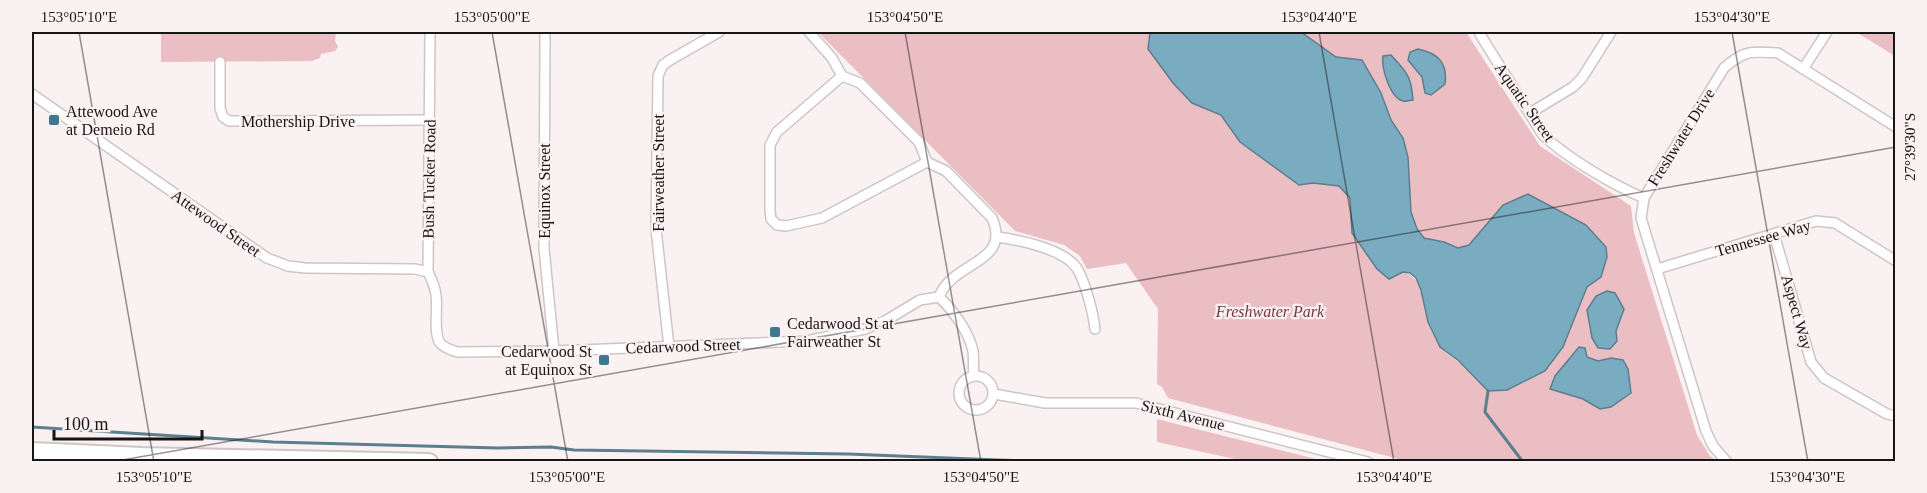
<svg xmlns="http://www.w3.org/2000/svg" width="1927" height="493" viewBox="0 0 1927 493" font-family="'Times New Roman',serif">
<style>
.green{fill:#ebbec4;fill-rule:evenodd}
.water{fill:#79abc1;stroke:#5c7e8d;stroke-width:1.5}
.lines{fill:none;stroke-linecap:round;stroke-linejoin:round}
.stream{stroke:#5c7e8d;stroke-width:3}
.minor-casing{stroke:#cdc5c6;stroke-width:12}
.motorway-casing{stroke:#cdc5c6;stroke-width:20}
.minor{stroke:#fff;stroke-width:9}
.motorway{stroke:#fff;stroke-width:16}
.ticks{fill:none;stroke:#181515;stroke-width:1.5;stroke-opacity:0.45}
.poi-dot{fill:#3d7991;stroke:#faf1f2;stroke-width:2}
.labels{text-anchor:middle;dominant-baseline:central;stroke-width:4.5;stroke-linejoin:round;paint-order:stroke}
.street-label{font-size:16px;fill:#181515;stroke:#faf1f2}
.poi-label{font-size:16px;fill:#181515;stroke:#faf1f2;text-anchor:start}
.park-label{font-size:16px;font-style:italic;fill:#773643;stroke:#faf1f2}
.neatline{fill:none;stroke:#181515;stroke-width:2}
.ticks-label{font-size:15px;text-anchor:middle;fill:#181515}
</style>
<rect width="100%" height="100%" fill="#faf1f2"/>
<g class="green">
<path d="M161,32h175l-1,9 3,6 -3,4 -14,3 -1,4 -8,3 -151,1z"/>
<path d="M818,32h332l-2,10 44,61 29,12 19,27 59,42 14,-1 26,3 11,12 2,35 50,39c23,4 20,33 26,50 3,7 7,19 12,25 11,13 50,33 67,43l38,-19 18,-24 24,-60 -84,-82 -34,40 -11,3 -14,-6 -20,-4 -7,-9 -6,-17 -3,-55 -5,-19 -12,-18 -10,-27 -19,-33 -26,-3 -35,-25h165l74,114 91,60 3,27 63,202 13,21 7,5h-311l-238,-63 -6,-11 -5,-3 1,-75 -32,-46 -39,6 -7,-13 -16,-11 -49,-14zM1624,308l-8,23 -29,-21zM1587,357l11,4 13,-3 -11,51 -17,-10 -33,-11 5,-12z"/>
<path d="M1856,32h39v24z"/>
<path d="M1157,419l167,42h-80l-87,-19z"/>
</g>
<g class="water">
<path d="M1150,32h151l35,25 26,3 19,33 10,27 12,18 5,19 3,55 6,17 7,9 20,4 14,6 11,-3 34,-40 25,-11 58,31 20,22 1,10 -6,20 -14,10 -24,60 -18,24 -38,19 -19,1 -29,-30 -19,-14 -12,-25 -7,-32 -5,-12 -6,-5 -7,-1 -14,7 -12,-10 -25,-36 -2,-35 -11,-12 -26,-3 -14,2 -59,-43 -19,-27 -29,-12 -19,-20 -25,-34z"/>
<path d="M1418,49c20,4 30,14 27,35l-14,11 -6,-2 -3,-16 -14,-17 2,-8z"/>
<path d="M1391,55c16,18 20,20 22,45 -4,0 -7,2 -10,1 -13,-3 -22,-34 -20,-45z"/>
<path d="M1607,291l8,2 9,16 -8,22 1,10 -7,8 -12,-1 -6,-10 -5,-28 9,-14z"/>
<path d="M1579,347l6,1 2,9 11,4 13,-3 12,2 5,9 3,24 -20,14 -11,2 -17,-10 -33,-10 5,-13z"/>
</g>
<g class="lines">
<g class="stream">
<path d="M1488,391l-3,21 38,50"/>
<path d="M32,427l241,15 225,6 53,-1 23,3 274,4 199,8"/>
</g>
<g class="minor-casing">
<g id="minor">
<path d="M430,32l-2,240c4,8 7,15 8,23 2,13 -3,38 4,48 4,5 11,7 17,9l97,-1 252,-10 59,-12 20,-8 35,-21 19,-3"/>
<path d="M545,32l-1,216 10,103"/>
<path d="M809,32l23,26 10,18 18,7 59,59 8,20 19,9 46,47c20,46 -40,43 -53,79"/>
<path d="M1479,32l2,4 62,99c24,23 70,50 101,63"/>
<path d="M220,62v46l3,9 6,4 201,-1"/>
<path d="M1803,69l24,-37"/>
<path d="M842,76l-65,56 -7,13v66l1,8 6,6 9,1 36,-8 105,-56"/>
<path d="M32,94l235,164 21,8 17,2 110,1 13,3"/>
<path d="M1530,113l43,-26 9,-9 29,-46"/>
<path d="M1774,234l37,128 13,16 63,36 9,2"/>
<path d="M997,237c22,3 69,12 81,33 8,15 15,42 17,59"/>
<path d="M1657,269l159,-48 19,2 61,38"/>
<path d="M939,297c14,13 30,35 34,54 1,8 0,17 1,25"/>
<path d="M669,347l-13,-118 2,-153 5,-11 7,-5 49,-28"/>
<circle cx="976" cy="393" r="17"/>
<path d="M994,394l51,9h91l232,59"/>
<path d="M1727,462l-14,-16 -7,-15 -65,-213 3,-20 80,-130c20,-18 28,-17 54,-15l118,74"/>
</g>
</g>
<g class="motorway-casing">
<path id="motorway" d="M32,451l110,5 287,6"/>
</g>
<use href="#minor" class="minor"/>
<use href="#motorway" class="motorway"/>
</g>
<path class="ticks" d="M79,32l75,430M492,32l76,430M905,32l76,430M1319,32l75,430M1732,32l76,430M111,462l1785,-315"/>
<g class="poi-dot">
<rect x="48" y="114" width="12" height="12" rx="3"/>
<rect x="769" y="326" width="12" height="12" rx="3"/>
<rect x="598" y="354" width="12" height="12" rx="3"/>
</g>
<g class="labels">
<g class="street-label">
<text transform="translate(1525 102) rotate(55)">Aquatic Street</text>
<text x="298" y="121">Mothership Drive</text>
<text transform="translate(1681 137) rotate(-58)">Freshwater Drive</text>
<text transform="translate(658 173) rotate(-90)">Fairweather Street</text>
<text transform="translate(429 179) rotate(-89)">Bush Tucker Road</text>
<text transform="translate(544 191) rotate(-90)">Equinox Street</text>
<text transform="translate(216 223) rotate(35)">Attewood Street</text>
<text transform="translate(1763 238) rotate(-16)">Tennessee Way</text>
<text transform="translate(1797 312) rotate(74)">Aspect Way</text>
<text transform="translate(683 346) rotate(-2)">Cedarwood Street</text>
<text transform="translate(1183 415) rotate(14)">Sixth Avenue</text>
</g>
<g class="poi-label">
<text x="66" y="111">Attewood Ave<tspan x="66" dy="18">at Demeio Rd</tspan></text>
<text x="787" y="323">Cedarwood St at<tspan x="787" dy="18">Fairweather St</tspan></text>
<text x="592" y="351" text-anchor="end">Cedarwood St<tspan x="592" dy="18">at Equinox St</tspan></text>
</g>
<g class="park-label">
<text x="1270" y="311">Freshwater Park</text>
</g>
</g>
<rect width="1927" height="493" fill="none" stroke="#faf1f2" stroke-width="66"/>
<path d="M54 430v9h148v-9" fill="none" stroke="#181515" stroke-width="3"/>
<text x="63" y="430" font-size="18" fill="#181515" stroke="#faf1f2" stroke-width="4.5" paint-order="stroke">100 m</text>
<rect x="33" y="33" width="1861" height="427" class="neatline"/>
<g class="ticks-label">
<text x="79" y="22">153°05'10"E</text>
<text x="492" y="22">153°05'00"E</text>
<text x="905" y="22">153°04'50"E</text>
<text x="1319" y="22">153°04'40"E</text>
<text x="1732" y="22">153°04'30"E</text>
<text transform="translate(1910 147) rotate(-90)" y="5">27°39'30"S</text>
<text x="154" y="482">153°05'10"E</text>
<text x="567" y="482">153°05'00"E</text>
<text x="981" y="482">153°04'50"E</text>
<text x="1394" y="482">153°04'40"E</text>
<text x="1807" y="482">153°04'30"E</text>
</g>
</svg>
